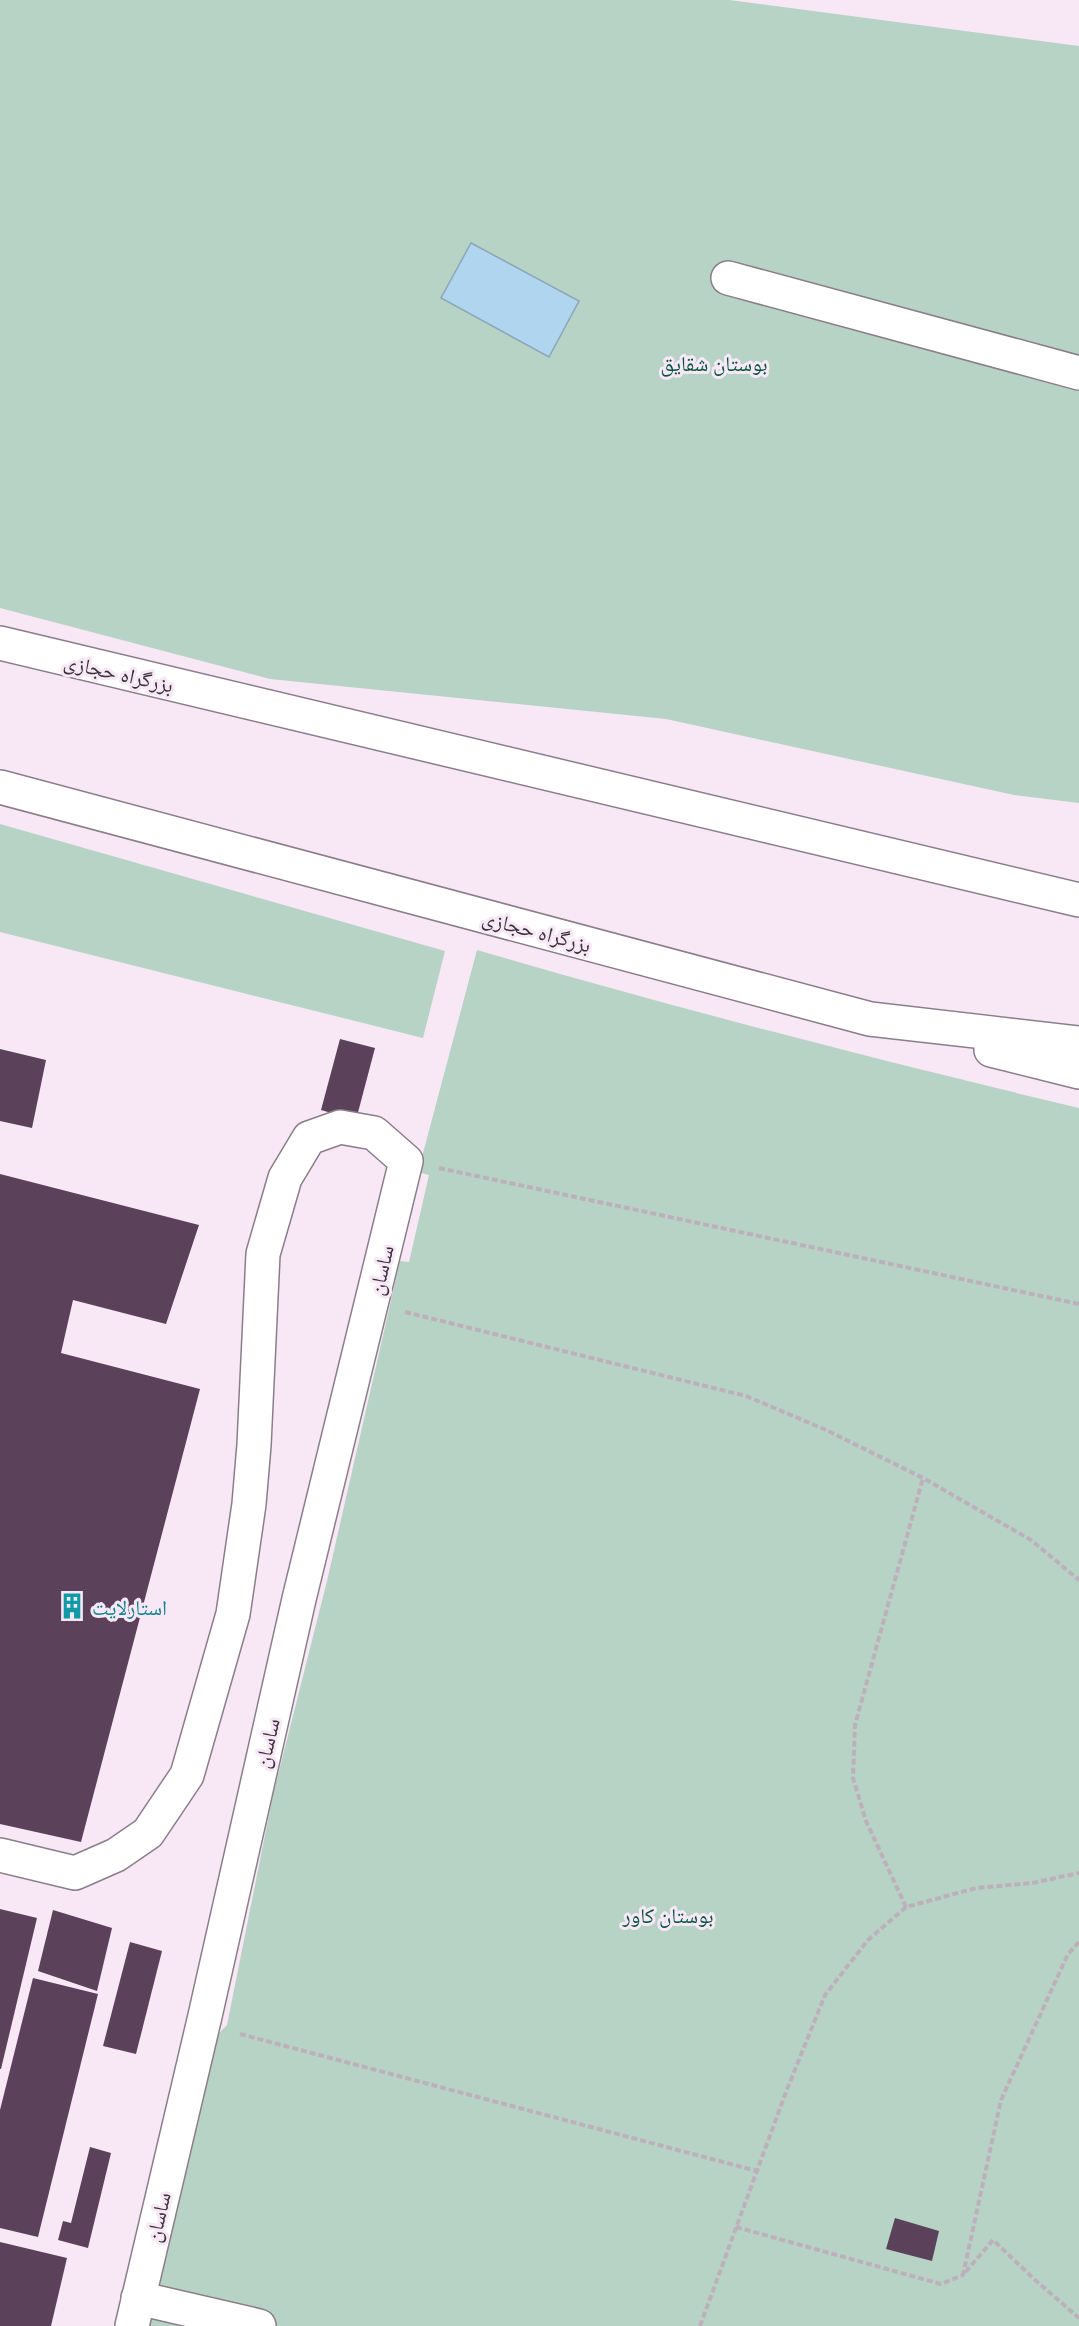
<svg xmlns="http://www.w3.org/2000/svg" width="1079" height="2326" viewBox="0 0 1079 2326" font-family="'Exo 2','Noto Naskh Arabic',sans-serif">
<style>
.green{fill:#b6d3c5}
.water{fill:#b0d6ef;stroke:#8ca5b8;stroke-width:1.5}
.building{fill:#5b415a}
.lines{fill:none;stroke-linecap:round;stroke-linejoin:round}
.minor-casing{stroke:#8b7d8a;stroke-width:36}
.highway-casing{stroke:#8b7d8a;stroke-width:36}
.path{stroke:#bdb0bc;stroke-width:4;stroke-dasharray:6 3;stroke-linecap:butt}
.minor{stroke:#fff;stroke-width:33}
.highway{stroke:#fff;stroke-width:33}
.labels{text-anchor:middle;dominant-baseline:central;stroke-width:6;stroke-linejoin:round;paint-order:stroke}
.park-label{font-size:21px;fill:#03553c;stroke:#f8e8f6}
.street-label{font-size:21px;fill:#383238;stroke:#f8e8f6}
.culture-label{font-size:21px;fill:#0d838f;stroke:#f8e8f6;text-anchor:start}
</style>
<rect width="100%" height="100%" fill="#f8e8f6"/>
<g class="green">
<path d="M0,0h729l350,46v757l-65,-8 -348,-76 -396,-40 -270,-71z"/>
<path d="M0,824l445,127 -22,87 -423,-106z"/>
<path d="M477,950c199,58 400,110 602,158v1218h-932l71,-292 9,-9 46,-230 54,-214 73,-320 9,1 20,-87 -11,-3z"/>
</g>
<path class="water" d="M471,243l108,58 -30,56 -108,-59z"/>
<g class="building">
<path d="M340,1039l35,9 -19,72 -35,-10z"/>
<path d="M0,1049l46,11 -14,68 -32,-7z"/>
<path d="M0,1174l199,51 -33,99 -93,-24 -12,53 139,36 -119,453 -81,-18z"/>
<path d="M0,1909l37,9 -36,151h-1z"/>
<path d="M53,1910l59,18 -15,63 -59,-20z"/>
<path d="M130,1942l32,9 -26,103 -33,-8z"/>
<path d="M33,1978l65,16 -60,243 -38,-9v-118z"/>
<path d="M90,2147l21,6 -23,95 -30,-8 5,-19 8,2z"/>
<path d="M895,2218l44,13 -7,30 -46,-12z"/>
<path d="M0,2242l67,16 -16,68h-51z"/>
</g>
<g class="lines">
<g class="minor-casing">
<g id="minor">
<path d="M728,278l351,95"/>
<path d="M0,1855l75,18 41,-18 32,-22 39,-58 46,-161 16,-110 5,-59 9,-191 22,-76 24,-40 31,-11 34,6 32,28 -107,438 -94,417 -73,310"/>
<path d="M138,2298l121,28"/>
</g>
</g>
<g class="highway-casing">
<g id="highway">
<path d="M0,643l1079,257"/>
<path d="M0,787l870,232 209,24"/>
<path d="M991,1050l88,22"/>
</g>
</g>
<g class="path">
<path d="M439,1168l640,136"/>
<path d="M405,1312l341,84 78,33 99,49 108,62 48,40"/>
<path d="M906,1907l-40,-86 -13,-43 2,-53 68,-247"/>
<path d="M1079,1942l-11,12 -67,146 -38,175 30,-35 41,39 45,39"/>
<path d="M240,2034l517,137"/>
<path d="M736,2227l205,57 22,-9"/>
<path d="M700,2326l86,-234 39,-97 43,-55 38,-33 70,-19 56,-5 47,-10"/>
</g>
<use href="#minor" class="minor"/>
<use href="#highway" class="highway"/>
</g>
<defs>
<g id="building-bare" transform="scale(2.07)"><path d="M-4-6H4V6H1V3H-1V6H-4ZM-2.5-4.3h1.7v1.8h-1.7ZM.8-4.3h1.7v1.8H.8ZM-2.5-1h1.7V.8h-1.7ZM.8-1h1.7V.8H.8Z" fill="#0f9aa8" stroke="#f8e8f6" stroke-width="2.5" paint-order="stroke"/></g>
</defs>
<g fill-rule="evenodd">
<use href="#building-bare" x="72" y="1606"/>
</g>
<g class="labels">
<g class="park-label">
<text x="714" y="362">بوستان شقایق</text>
<text x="668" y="1914">بوستان کاور</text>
</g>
<g class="street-label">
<text transform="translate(119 672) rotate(13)">بزرگراه حجازی</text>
<text transform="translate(537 930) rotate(15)">بزرگراه حجازی</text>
<text transform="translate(380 1270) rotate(-77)">ساسان</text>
<text transform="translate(266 1743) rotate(-77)">ساسان</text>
<text transform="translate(157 2217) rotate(-77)">ساسان</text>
</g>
<g class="culture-label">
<text x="92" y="1606">استارلایت</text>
</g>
</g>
</svg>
